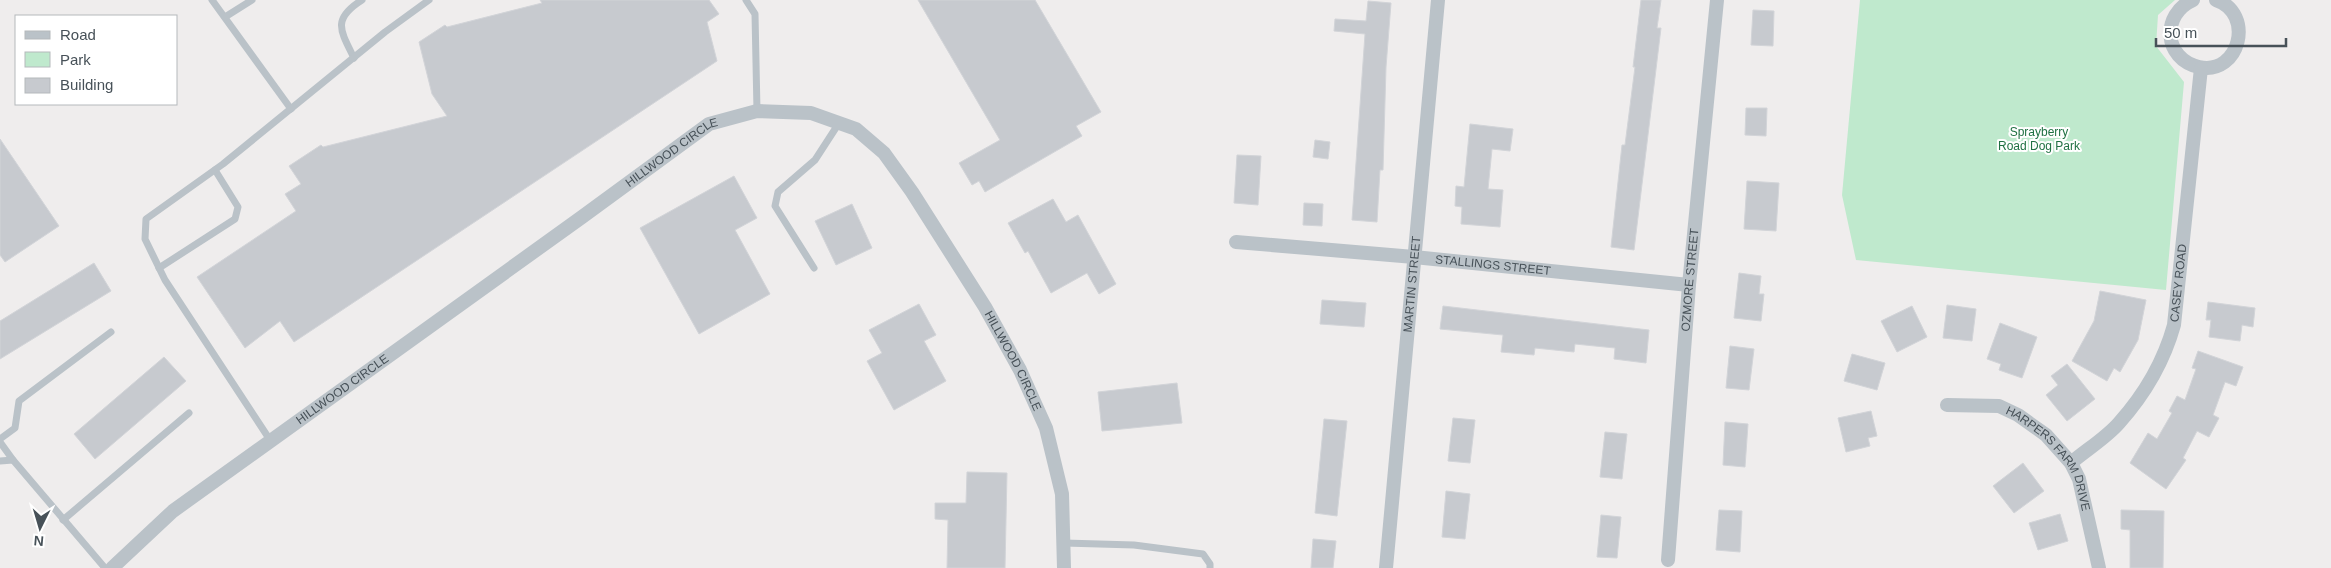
<svg xmlns="http://www.w3.org/2000/svg" width="2331" height="568" viewBox="0 0 2331 568" font-family="Helvetica,sans-serif">
<style>
.green{fill:#bfe9cd}
.building{fill:#c7cacf;stroke:#d2d4d8}
.lines{fill:none;stroke-linecap:round;stroke-linejoin:round}
.service{stroke:#bac2c8;stroke-width:7}
.minor{stroke:#bac2c8;stroke-width:14}
.labels{text-anchor:middle;dominant-baseline:central;stroke-width:4;stroke-linejoin:round;paint-order:stroke}
.park-label{font-size:12px;fill:#207143;stroke:#fff}
.street-label{font-size:12px;fill:#475158;stroke:#fff}
</style>
<rect width="100%" height="100%" fill="#efeded"/>
<path class="green" d="M1860,0h315l-17,15 -2,31 28,36 -18,208 -310,-30 -14,-65z"/>
<g class="building">
<path d="M540,0h169l10,14 -12,8 10,39 -423,281 -14,-21 -35,27 -48,-71 99,-66 -11,-17 16,-10 -12,-18 32,-21 2,2 124,-31 -15,-22 -13,-52 26,-17 2,2 95,-24z"/>
<path d="M918,0h117l66,112 -25,14 6,10 -97,56 -6,-11 -7,4 -13,-22 41,-23z"/>
<path d="M1641,0h20l-4,28h4l-27,222 -23,-3 11,-102h3l10,-78h-2z"/>
<path d="M1368,1l23,2 -5,64 -3,103h-3l-3,52 -25,-2 13,-186 -31,-3 1,-12 31,2z"/>
<path d="M1753,10l21,1 -1,35 -22,-1z"/>
<path d="M1746,108h21l-1,28 -21,-1z"/>
<path d="M1470,124l43,5 -3,22 -18,-2 -4,40 15,1 -3,37 -39,-3 1,-17 -7,-1 1,-20 8,1z"/>
<path d="M0,139l59,87 -54,36 -5,-7z"/>
<path d="M1315,140l15,2 -2,17 -15,-2z"/>
<path d="M1237,155l24,1 -3,49 -24,-2z"/>
<path d="M734,176l23,42 -22,12 35,64 -71,40 -59,-106z"/>
<path d="M1747,181l32,2 -3,48 -32,-2z"/>
<path d="M1053,199l13,23 12,-7 38,69 -17,10 -12,-21 -36,20 -23,-42 -3,2 -17,-30z"/>
<path d="M1304,203l19,1 -1,22 -19,-1z"/>
<path d="M852,204l20,44 -36,17 -21,-44z"/>
<path d="M94,263l17,28 -111,68v-38z"/>
<path d="M1739,273l22,3 -2,18h5l-3,27 -27,-3z"/>
<path d="M2100,291l46,9 -8,40 -18,32 -6,-4 -7,13 -35,-20 22,-40z"/>
<path d="M1322,300l44,3 -2,24 -44,-3z"/>
<path d="M2208,302l47,6 -2,19 -11,-2 -2,16 -31,-4 2,-17h-5z"/>
<path d="M919,304l17,31 -12,6 22,40 -52,29 -27,-49 15,-8 -13,-23z"/>
<path d="M1947,305l29,4 -4,32 -29,-3z"/>
<path d="M1443,306l206,24 -3,33 -32,-4 1,-11 -40,-4 -1,8 -39,-4 -1,7 -33,-3 2,-17 -63,-6z"/>
<path d="M1912,306l15,31 -30,15 -16,-31z"/>
<path d="M2000,323l37,14 -15,41 -23,-8 2,-6 -14,-5z"/>
<path d="M1730,346l24,3 -5,41 -23,-2z"/>
<path d="M2198,351l45,16 -7,19 -11,-4 -12,33 6,3 -10,19 -12,-6 -14,27 3,2 -20,29 -36,-26 18,-30 9,6 15,-26 -3,-2 8,-15 8,4 11,-31 -4,-1z"/>
<path d="M1852,354l33,9 -8,27 -33,-9z"/>
<path d="M164,357l22,24 -91,78 -21,-25z"/>
<path d="M2067,364l28,35 -28,22 -21,-26 12,-10 -7,-9z"/>
<path d="M1177,383l5,40 -80,8 -4,-39z"/>
<path d="M1871,411l6,25 -9,2 2,8 -24,6 -8,-34z"/>
<path d="M1453,418l22,2 -5,43 -22,-2z"/>
<path d="M1324,419l23,2 -10,95 -22,-3z"/>
<path d="M1725,422l23,2 -3,43 -22,-2z"/>
<path d="M1605,432l22,2 -5,45 -22,-2z"/>
<path d="M2023,463l21,28 -30,22 -21,-27z"/>
<path d="M967,472l40,1 -2,95h-58l1,-48 -13,-1v-16h31z"/>
<path d="M1446,491l24,3 -5,45 -23,-2z"/>
<path d="M1719,510l23,1 -2,41 -24,-2z"/>
<path d="M2121,510l43,1 -1,57h-33v-38l-9,-1z"/>
<path d="M2060,514l8,27 -30,9 -9,-27z"/>
<path d="M1601,515l20,2 -4,41 -20,-1z"/>
<path d="M1313,539l23,2 -3,27h-22z"/>
</g>
<g class="lines">
<g class="service">
<path d="M212,0l79,109"/>
<path d="M746,0l9,14 2,97"/>
<path d="M225,17l27,-17"/>
<path d="M354,58c-14,-28 -22,-39 8,-58"/>
<path d="M159,268l76,-49 3,-12 -23,-37"/>
<path d="M814,268l-39,-62 3,-14 37,-32 24,-37"/>
<path d="M0,439l15,-11 4,-27 92,-69"/>
<path d="M270,440l-105,-160 -20,-41 1,-20 77,-55 162,-132 44,-32"/>
<path d="M0,442l13,18"/>
<path d="M0,461l13,-1 92,108"/>
<path d="M63,520l126,-107"/>
<path d="M1064,543l70,2 69,9 7,10v4"/>
</g>
<g class="minor">
<path d="M2193,0c-32,14 -30,59 6,67 41,9 56,-54 17,-67"/>
<path id="s1" d="M1236,242l178,15 275,28"/>
<path id="s2" d="M1947,405l52,1 19,9 28,20 25,28 8,16 20,89"/>
<path id="s3" d="M2071,463c15,-13 35,-25 48,-40 25,-28 45,-62 55,-98l27,-257"/>
<path id="s4" d="M1668,560l21,-275 28,-285"/>
<path id="s5" d="M112,568l61,-57 409,-294 127,-93 48,-13 54,2 45,16 28,24 28,39 73,115 35,63 26,58 16,66 2,74"/>
<path id="s6" d="M1386,568l52,-568"/>
</g>
</g>
<g class="labels">
<g class="park-label">
<text x="2039" y="132">Sprayberry<tspan x="2039" dy="14">Road Dog Park</tspan></text>
</g>
<g class="street-label">
<text stroke="none"><textPath href="#s5" startOffset="698">HILLWOOD CIRCLE</textPath></text>
<text stroke="none"><textPath href="#s1" startOffset="258">STALLINGS STREET</textPath></text>
<text stroke="none"><textPath href="#s4" startOffset="281">OZMORE STREET</textPath></text>
<text stroke="none"><textPath href="#s6" startOffset="285">MARTIN STREET</textPath></text>
<text stroke="none"><textPath href="#s3" startOffset="218">CASEY ROAD</textPath></text>
<text stroke="none"><textPath href="#s5" startOffset="1178">HILLWOOD CIRCLE</textPath></text>
<text stroke="none"><textPath href="#s5" startOffset="292">HILLWOOD CIRCLE</textPath></text>
<text stroke="none"><textPath href="#s2" startOffset="128">HARPERS FARM DRIVE</textPath></text>
</g>
</g>
<rect x="15" y="15" width="162" height="90" fill="#ffffff" stroke="#b5b9bc"/>
<rect x="25" y="31" width="25" height="8" fill="#bac2c8" stroke="#b5b9bc"/>
<text x="60" y="40" font-size="15" fill="#475158">Road</text>
<rect x="25" y="52" width="25" height="15" fill="#bfe9cd" stroke="#b5b9bc"/>
<text x="60" y="65" font-size="15" fill="#475158">Park</text>
<rect x="25" y="78" width="25" height="15" fill="#c7cacf" stroke="#b5b9bc"/>
<text x="60" y="90" font-size="15" fill="#475158">Building</text>
<g transform="translate(40 528) rotate(185)" stroke="#ffffff" stroke-width="4" paint-order="stroke">
<path d="M0-4L9 19L0 12L-9 19Z" fill="#475158"/>
<text y="-8" font-size="14" font-weight="bold" text-anchor="middle" fill="#475158">N</text>
</g>
<path d="M2156 38v8h130v-8" fill="none" stroke="#475158" stroke-width="2.5"/>
<text x="2164" y="38" font-size="15" fill="#475158" stroke="#ffffff" stroke-width="4" paint-order="stroke">50 m</text>
</svg>
